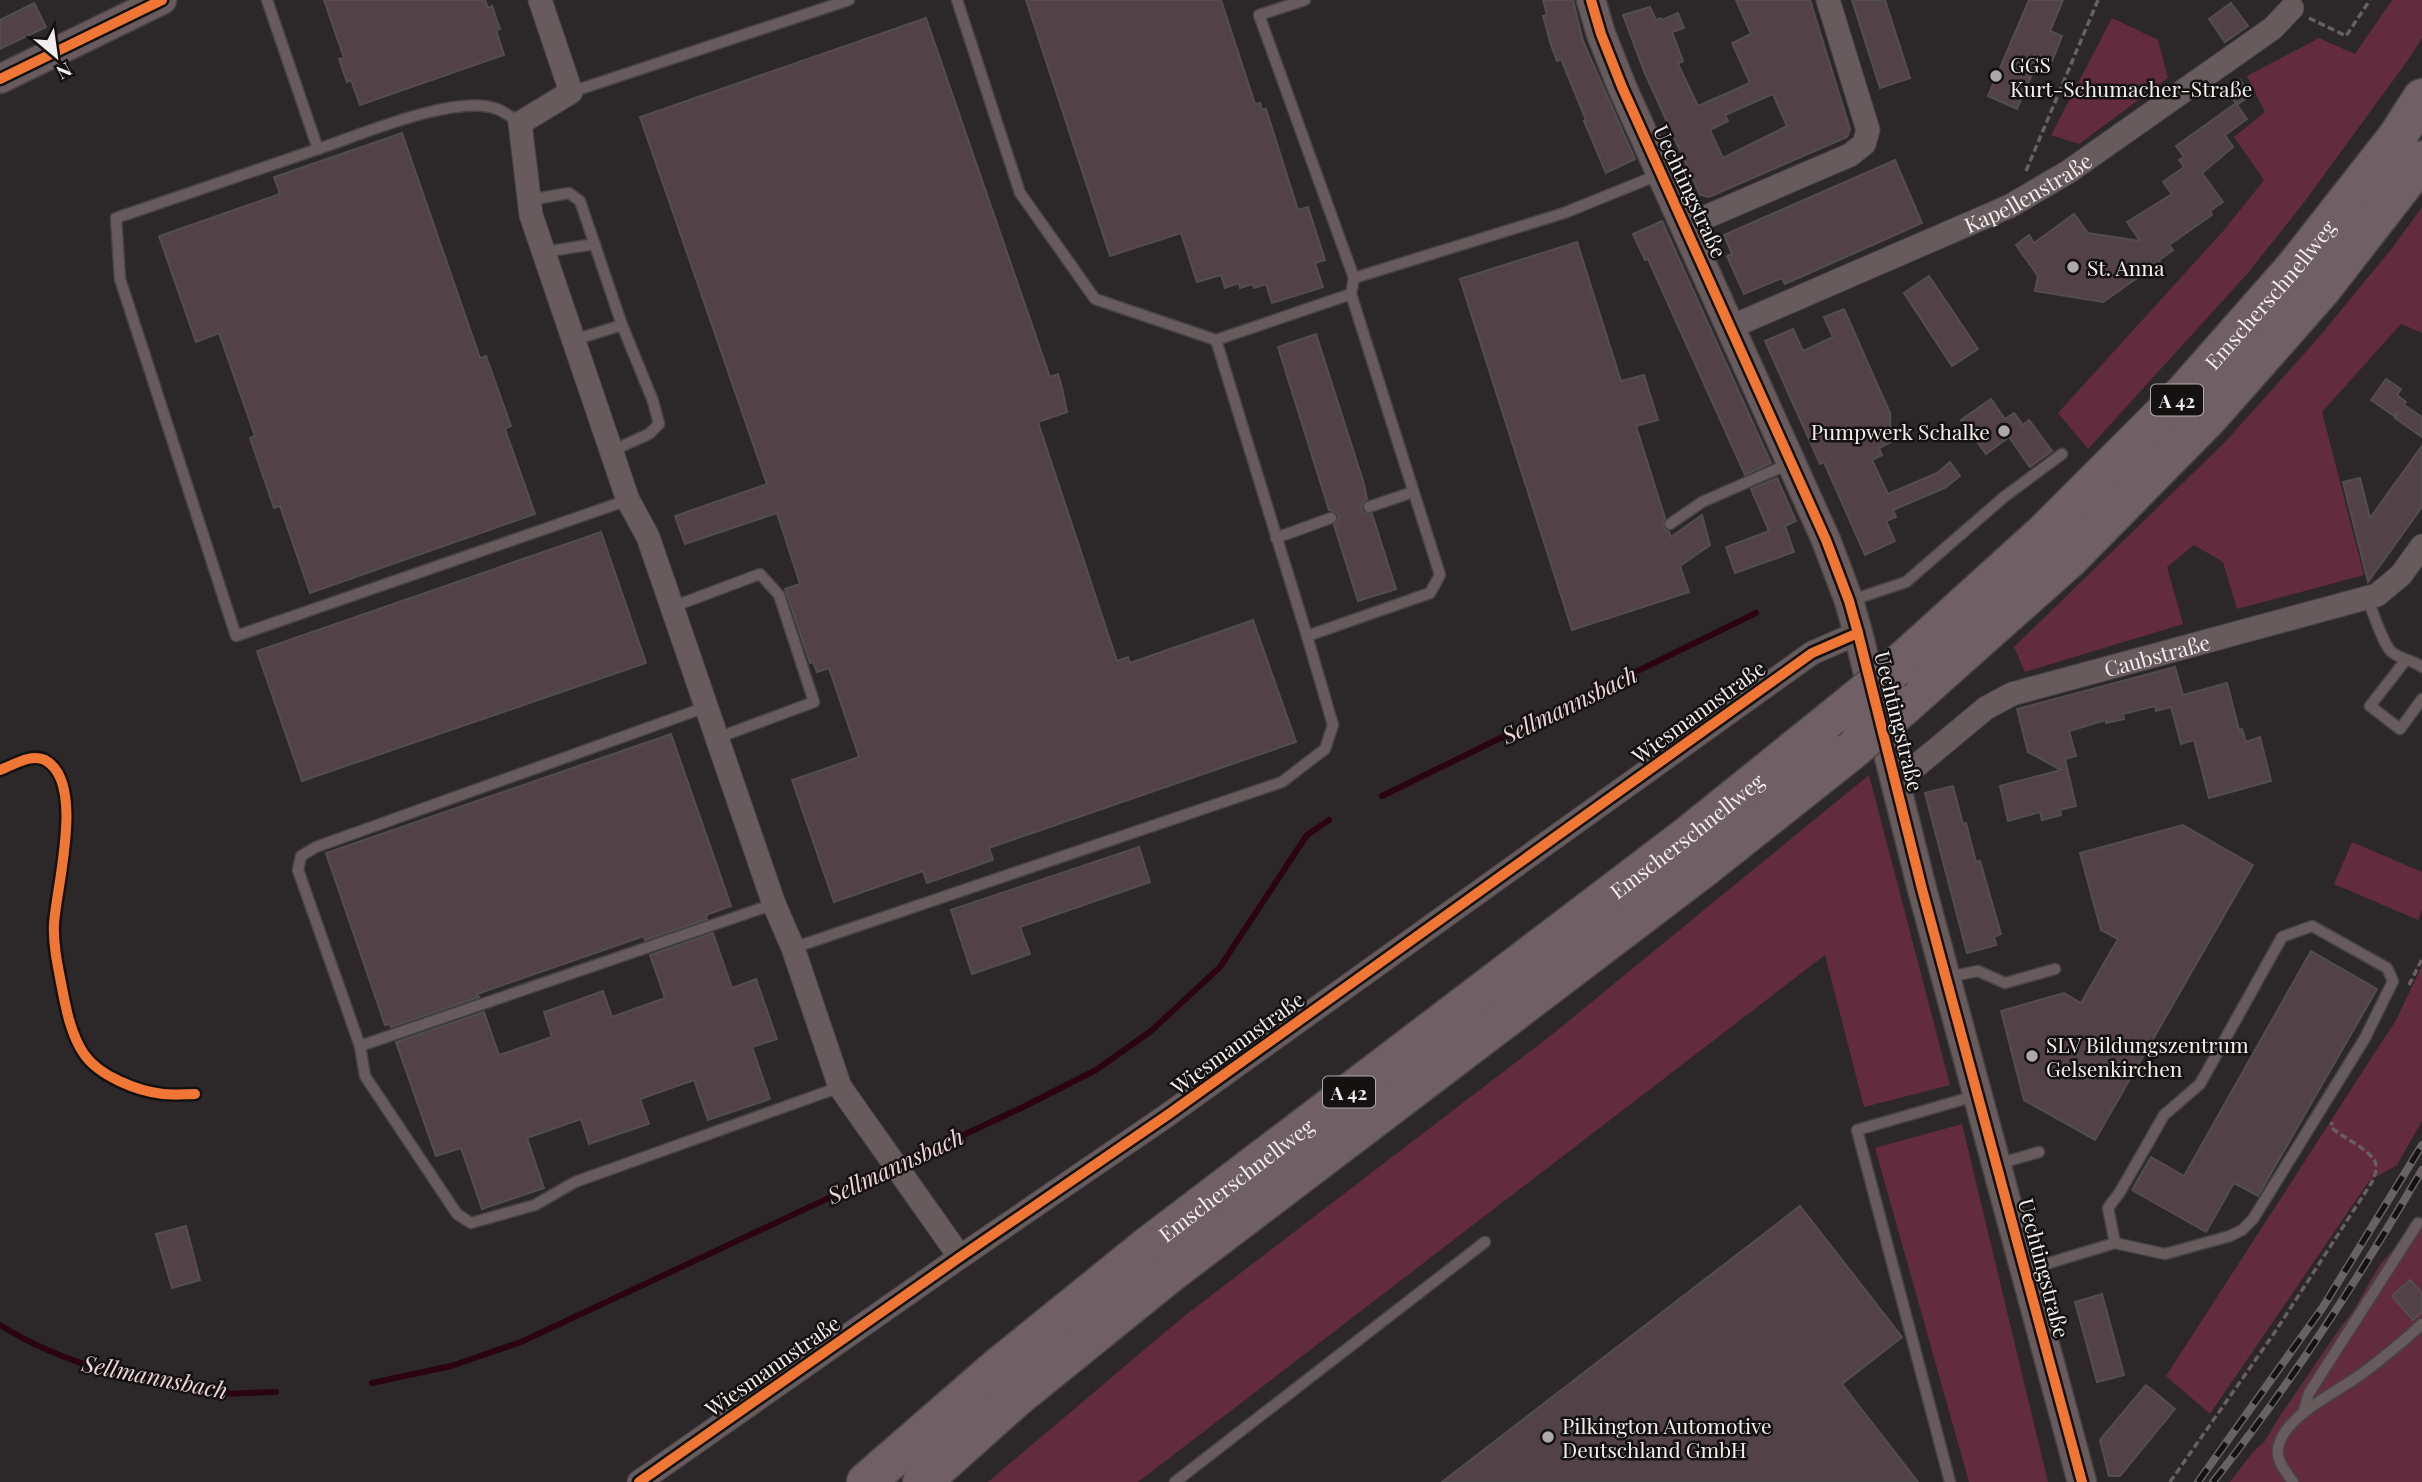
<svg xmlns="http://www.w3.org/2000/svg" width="2422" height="1482" viewBox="0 0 2422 1482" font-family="'Playfair Display',serif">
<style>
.green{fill:#632b3e}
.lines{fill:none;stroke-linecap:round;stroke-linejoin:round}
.stream{stroke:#2a0411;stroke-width:6}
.building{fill:#534148;stroke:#524e50;stroke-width:2;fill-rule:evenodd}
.service-casing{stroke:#474445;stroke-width:13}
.minor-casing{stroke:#474445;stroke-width:25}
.tertiary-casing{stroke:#474445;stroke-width:31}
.motorway-casing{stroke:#474445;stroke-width:41}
.path{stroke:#675f60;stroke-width:3.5;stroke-dasharray:7 3.5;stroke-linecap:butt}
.service{stroke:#685b5e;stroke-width:10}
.minor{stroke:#685b5e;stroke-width:23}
.tertiary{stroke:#685b5e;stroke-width:28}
.motorway{stroke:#705f64;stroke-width:38}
.rail-casing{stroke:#686264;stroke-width:8}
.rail{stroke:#141111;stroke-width:5;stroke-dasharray:16;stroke-linecap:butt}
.motorway-bridge-casing{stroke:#474445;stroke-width:41;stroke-linecap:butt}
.motorway-bridge{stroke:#705f64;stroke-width:38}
.cycleway-casing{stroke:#141111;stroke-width:15}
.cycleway{stroke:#f07635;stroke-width:10}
.poi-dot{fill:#ada8a9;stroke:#141111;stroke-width:2.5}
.labels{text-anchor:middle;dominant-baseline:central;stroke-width:5;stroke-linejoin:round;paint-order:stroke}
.shield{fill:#141111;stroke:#afabac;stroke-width:2}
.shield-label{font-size:19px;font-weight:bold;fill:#f2edee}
.poi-label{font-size:21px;fill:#f2edee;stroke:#141111;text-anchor:start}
.street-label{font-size:21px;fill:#f2edee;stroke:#141111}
.water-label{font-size:23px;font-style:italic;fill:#eed3d9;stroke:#141111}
</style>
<rect width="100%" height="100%" fill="#2c2829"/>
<g class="green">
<path d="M2392,0h30v38l-14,22 -106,145 -55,69 -159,175 -30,-36 167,-184 39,-49 -30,-43 31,-25 -18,-36 72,-38 36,16z"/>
<path d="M2112,18l46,22 10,38 -89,66 -28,-9z"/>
<path d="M2422,207v126l-21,-9 -79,88 42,163 -127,34 -14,-47 -29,-17 -27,22 16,57 -158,48 -11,-25 212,-206 93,-104 74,-90z"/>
<path d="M1869,775l81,310 -86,22 -39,-152 -687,527h-150l195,-165 366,-280z"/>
<path d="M2352,842l70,30v38l-4,10 -84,-36z"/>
<path d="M2422,966v155l-25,44 -28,16 -159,233 -44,-38 230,-356z"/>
<path d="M1962,1124l86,358h-79l-94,-334z"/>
<path d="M2422,1225v257h-192l23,-30 11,-10 16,-26 62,-91c17,-18 24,-41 39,-61 10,-15 28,-27 41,-39z"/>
</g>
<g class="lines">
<g class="stream">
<path d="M1382,796l374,-183"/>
<path d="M0,1325c60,38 146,61 217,68 19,2 40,-1 59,-1"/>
<path d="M372,1383l79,-17 70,-24 500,-234 75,-38 55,-39 69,-64 87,-132 22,-15"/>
</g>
</g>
<g class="building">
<path d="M324,0h161l3,8 4,-2 8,23 -4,1 8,25 -144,50 -9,-25 -4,2 -8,-23 5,-1z"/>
<path d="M1026,0h195l34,104 5,-1 2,7 4,-1 32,101 10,-3 17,53 -10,3 8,24 -51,16 -6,-19 -12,4 -1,-4 -13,4 -1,-5 -14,5 -4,-13 -24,7 -16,-49 -71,23z"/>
<path d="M1543,0h30l10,41 52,118 -29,14 -22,-52 2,-1 -25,-61 -4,2 -6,-16 -8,-29 4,-1z"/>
<path d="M1736,0h74l40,129 -3,8 -138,60 -9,-2 -56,-124 -21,-56 27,-8 6,13 5,-2 1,2 16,-7 6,15 -12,4 11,29 -5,3 20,42 52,-23 -18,-40 19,-9zM1773,94l14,32 -64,32 -13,-28 18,-9 -3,-6z"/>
<path d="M1852,0h33l25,78 -30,10z"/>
<path d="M2029,0h34l-13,31 12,5 -10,25 -12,-5 -23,53 -29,-13z"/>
<path d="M34,3l12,24 -46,22v-29z"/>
<path d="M2231,3l17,23 -23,16 -16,-23z"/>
<path d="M926,18l124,359 8,-3 4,14 5,24 -29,10 79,239 11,-4 2,6 123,-43 43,122 -307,106 4,12 -66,23 -4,-12 -89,31 -42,-122 67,-23 -30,-89 -12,4 -4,-10 -3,1 -25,-74 15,-5 -23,-71 -92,31 -10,-28 92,-32 -127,-367z"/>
<path d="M2240,80l11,15 -14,10 10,14 -22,16 8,12 -31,26 21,29 -13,9 2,4 -43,30 4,5 -15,11 2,1 -57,40 -68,-11 3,-15 -22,-31 13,-10 5,8 40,-29 14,19 52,8 -13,-19 45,-28 -9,-12 21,-15 -5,-7 5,-3 -8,-11 60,-43 -10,-13z"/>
<path d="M402,133l78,225 6,-2 25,70 -6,3 30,85 -225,79 -30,-87 -6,2 -24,-70 5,-2 -36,-103 -23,9 -37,-106 121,-42 -6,-17z"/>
<path d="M1895,160l27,63 -137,61 -3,-6 -38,16 -17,-38 5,-2 -8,-19z"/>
<path d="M1662,221l109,242 -26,12 -97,-216 -3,1 -12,-26z"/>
<path d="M1577,242l44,139 23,-6 14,45 -22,6 29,92 -2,10 6,4 2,5 31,-22 8,30 -30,21 9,26 -117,38 -112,-351z"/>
<path d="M1929,276l49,73 -26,17 -48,-73z"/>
<path d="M1844,309l46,104 1,29 -12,6 3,7 -10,5 16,34 49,-21 13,-11 10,14 -15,12 -52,22 3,7 -10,4 9,20 -30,14 -41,-93 -4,2 -55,-123 28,-12 10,22 30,-14 -9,-20z"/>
<path d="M1316,334l48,150 3,15 -4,3 -2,7 3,4 8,1 24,75 -38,12 -24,-76 3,-3 2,-6 -4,-4 -6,-2 -51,-163z"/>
<path d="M2386,379l15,10 -4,6 9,7 -2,3 18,12v20l-27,-19 3,-6 -4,4 -23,-16z"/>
<path d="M1991,399l14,20 9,-6 9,12 6,-5 23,31 -22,16 -21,-30 -23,17 -25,-34z"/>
<path d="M2422,446v61l-54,75 -25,-100 17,-4 10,40z"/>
<path d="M1777,478l19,43 -11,5 9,26 -59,21 -9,-26 43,-16 -18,-42z"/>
<path d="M601,532l45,131 -344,118 -45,-130z"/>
<path d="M2175,667l8,28 44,-12 12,47 3,-1 4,13 14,-5 11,44 -62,17 -15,-58 -13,4 -10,-37 -15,4 -1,-5 -32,8 1,5 -18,4v-3l-37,11 7,25 -11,3 11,47 -16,4 1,5 -19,5 -2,-8 -32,9 -8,-35 61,-16 -33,-18 -11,-43z"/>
<path d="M671,734l60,172 -25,9 1,4 -62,21 -1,-4 -167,58 2,3 -88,30 -1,-3 -5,1 -59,-172z"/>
<path d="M1953,786l10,38 3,-1 10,39 4,-1 21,73 -7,3 2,8 -29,8 -42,-160z"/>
<path d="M2183,825l70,40 -158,275 -71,-40 -23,-89 63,-18 17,10 37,-64 -17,-9 -21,-77z"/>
<path d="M1139,847l11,35 -130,45 10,27 -58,20 -21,-64z"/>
<path d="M713,933l19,55 24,-9 21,60 -25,8 18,52 -62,21 -14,-40 -54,19 9,25 -60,20 -8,-25 -54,19 17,50 -62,21 -21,-61 -25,8 -40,-114 88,-30 15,43 53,-18 -8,-25 23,-8 36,-13 9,26 53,-19 -15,-43z"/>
<path d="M2311,951l66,38 -119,207 -24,-13 -28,49 -74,-42 19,-33 33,19z"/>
<path d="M1800,1206l102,131 -60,47 76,98h-476z"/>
<path d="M186,1226l14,54 -28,8 -16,-54z"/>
<path d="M2410,1280l12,13v19l-9,8 -21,-24z"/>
<path d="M2102,1294l22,81 -27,7 -22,-80z"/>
<path d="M2146,1385l29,24 -55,67h-11l-9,-36z"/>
</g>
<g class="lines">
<g class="service-casing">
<g id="service">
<path d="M267,0l51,149c42,-14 139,-56 179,-40 8,3 16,9 23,14"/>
<path d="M957,0l63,193 75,106 121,41"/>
<path d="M1305,0l-46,15 95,263"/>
<path d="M571,92l278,-92"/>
<path d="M318,149l-202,69 4,61 116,357 392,-136"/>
<path d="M529,200l40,-7 11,8 42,124 31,76 6,23 -10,10 -38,17"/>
<path d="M544,252l51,-8"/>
<path d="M1351,294l-135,46 91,296 123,-43 10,-18 -89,-281 3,-16 210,-65 94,-38"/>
<path d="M574,340l48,-15"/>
<path d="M1369,507l44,-15"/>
<path d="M1670,524l32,-22 89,-39"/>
<path d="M1276,538l55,-20"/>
<path d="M2367,598c6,13 16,48 26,55 10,7 20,7 29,14"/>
<path d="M1852,600l54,-18 98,-85 58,-43"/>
<path d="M672,607l88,-33 19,21 35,107 -97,36"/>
<path d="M2405,661l-35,45 30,23 22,-30"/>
<path d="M774,904l-414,142 5,30 92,138 14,9 64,-18 40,-23 265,-95"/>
<path d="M793,948l489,-166 43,-33 8,-24 -26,-89"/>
<path d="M1948,977l30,-6 27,12 50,-14"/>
<path d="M360,1046l-62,-176 3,-14 15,-9 390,-140"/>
<path d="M1998,1164l41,-12"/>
<path d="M2026,1270l89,-27 50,11 65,-18 12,-6 11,-11 112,-181 28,-57 -6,-13 -75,-42 -30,11 -82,147 -36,31 -44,77 -12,16 7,35"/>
<path d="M2303,1413l6,-20 109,-170"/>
<path d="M1175,1482l310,-240"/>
<path d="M1950,1482l-93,-352 118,-34"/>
<path d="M2293,1482c-7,-10 -17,-21 -15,-34 6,-33 60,-56 85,-75 20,-15 40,-31 59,-49"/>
</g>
</g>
<g class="minor-casing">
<g id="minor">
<path d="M540,0l31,92 -51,31 11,92 97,285 20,37 126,367 19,44 47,139 120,170"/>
<path d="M1685,226l165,-71 14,-11 4,-14 -40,-130"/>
<path id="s1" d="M1731,327l279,-121 58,-34 205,-144 19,-20"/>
<path id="s2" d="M1894,774l21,-7 71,-59 26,-14 365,-99 24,-20 21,-29"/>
<path d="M639,1482l321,-225 209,-143 643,-461 46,-20"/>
</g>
</g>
<g class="tertiary-casing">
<g id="tertiary">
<path d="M1591,0l10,34 21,53 204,453 23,61 9,32 64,256 160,593"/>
<path d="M0,79l162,-79"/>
</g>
</g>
<g class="motorway-casing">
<g id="motorway">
<path id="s3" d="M1895,668l149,-135 141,-141 110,-125 102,-130 25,-39"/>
<path d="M1905,705l164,-146 140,-142 112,-127 101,-130"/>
<path id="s4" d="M866,1482l130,-113 152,-123 538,-409 154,-124"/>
<path d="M922,1482l95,-85 152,-123 532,-404 150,-119"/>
</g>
</g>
<g class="path">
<path d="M2309,18l37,18 24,-36"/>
<path d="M2026,171l72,-171"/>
<path d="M2409,985l13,-26"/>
<path d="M2170,1482l105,-150 97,-150c2,-5 5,-11 4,-17 -2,-14 -35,-28 -45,-38l1,-5"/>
</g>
<use href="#service" class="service"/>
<use href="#minor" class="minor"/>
<use href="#tertiary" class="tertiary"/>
<use href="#motorway" class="motorway"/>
<g class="rail-casing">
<g id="rail">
<path d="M2198,1482l125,-175 99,-162"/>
<path d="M2213,1482c78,-98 146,-204 209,-312"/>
</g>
</g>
<use href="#rail" class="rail"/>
<g class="motorway-bridge-casing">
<g id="motorway-bridge">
<path d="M1840,713l55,-45"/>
<path d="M1851,751l54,-46"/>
</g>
</g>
<use href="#motorway-bridge" class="motorway-bridge"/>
<g class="cycleway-casing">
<g id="cycleway">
<path d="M1591,0l10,34 21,53 204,453 23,61 9,32 64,256 160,593"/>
<path d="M0,79l162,-79"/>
<path d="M0,770c13,-5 32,-17 45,-10 41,22 11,127 9,164 -1,21 4,43 8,64 4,21 9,47 22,66 15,22 53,37 79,40 10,1 21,0 32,0"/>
<path d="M639,1482l321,-225 209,-143 643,-461 46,-20"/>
</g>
</g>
<use href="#cycleway" class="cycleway"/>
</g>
<g class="poi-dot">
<circle cx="1996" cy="76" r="7"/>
<circle cx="2073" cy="267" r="7"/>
<circle cx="2004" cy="431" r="7"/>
<circle cx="2032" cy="1056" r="7"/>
<circle cx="1548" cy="1437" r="7"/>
</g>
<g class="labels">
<g class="shield">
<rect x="2151" y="384.5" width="52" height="31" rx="5"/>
<rect x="1323" y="1076.5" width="52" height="31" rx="5"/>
</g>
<g class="shield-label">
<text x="2177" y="400">A 42</text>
<text x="1349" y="1092">A 42</text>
</g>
<g class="poi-label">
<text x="2010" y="64">GGS<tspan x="2010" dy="24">Kurt-Schumacher-Straße</tspan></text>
<text x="2087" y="267">St. Anna</text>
<text x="1990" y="431" text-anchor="end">Pumpwerk Schalke</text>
<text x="2046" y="1044">SLV Bildungszentrum<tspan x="2046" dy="24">Gelsenkirchen</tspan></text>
<text x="1562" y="1425">Pilkington Automotive<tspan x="1562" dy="24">Deutschland GmbH</tspan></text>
</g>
<g class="street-label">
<text transform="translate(1691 191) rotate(65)">Uechtingstraße</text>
<text stroke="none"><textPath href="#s1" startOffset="326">Kapellenstraße</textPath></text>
<text stroke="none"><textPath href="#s3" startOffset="530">Emscherschnellweg</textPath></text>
<text stroke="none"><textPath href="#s2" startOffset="294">Caubstraße</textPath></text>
<text transform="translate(1698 711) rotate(-36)">Wiesmannstraße</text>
<text transform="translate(1900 721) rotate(76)">Uechtingstraße</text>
<text stroke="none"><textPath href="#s4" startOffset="1045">Emscherschnellweg</textPath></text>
<text transform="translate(1237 1042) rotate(-36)">Wiesmannstraße</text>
<text stroke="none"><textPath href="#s4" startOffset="478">Emscherschnellweg</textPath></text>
<text transform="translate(2045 1268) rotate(75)">Uechtingstraße</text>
<text transform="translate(772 1365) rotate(-35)">Wiesmannstraße</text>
</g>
<g class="water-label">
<text transform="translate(1569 704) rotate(-26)">Sellmannsbach</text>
<text transform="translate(895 1165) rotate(-25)">Sellmannsbach</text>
<text transform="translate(155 1376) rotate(11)">Sellmannsbach</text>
</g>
</g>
<g transform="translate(56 56) rotate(151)" stroke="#141111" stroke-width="5" paint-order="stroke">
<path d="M0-5L12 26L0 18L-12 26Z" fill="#f2edee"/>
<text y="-10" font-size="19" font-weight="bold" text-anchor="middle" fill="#f2edee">N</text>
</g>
</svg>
